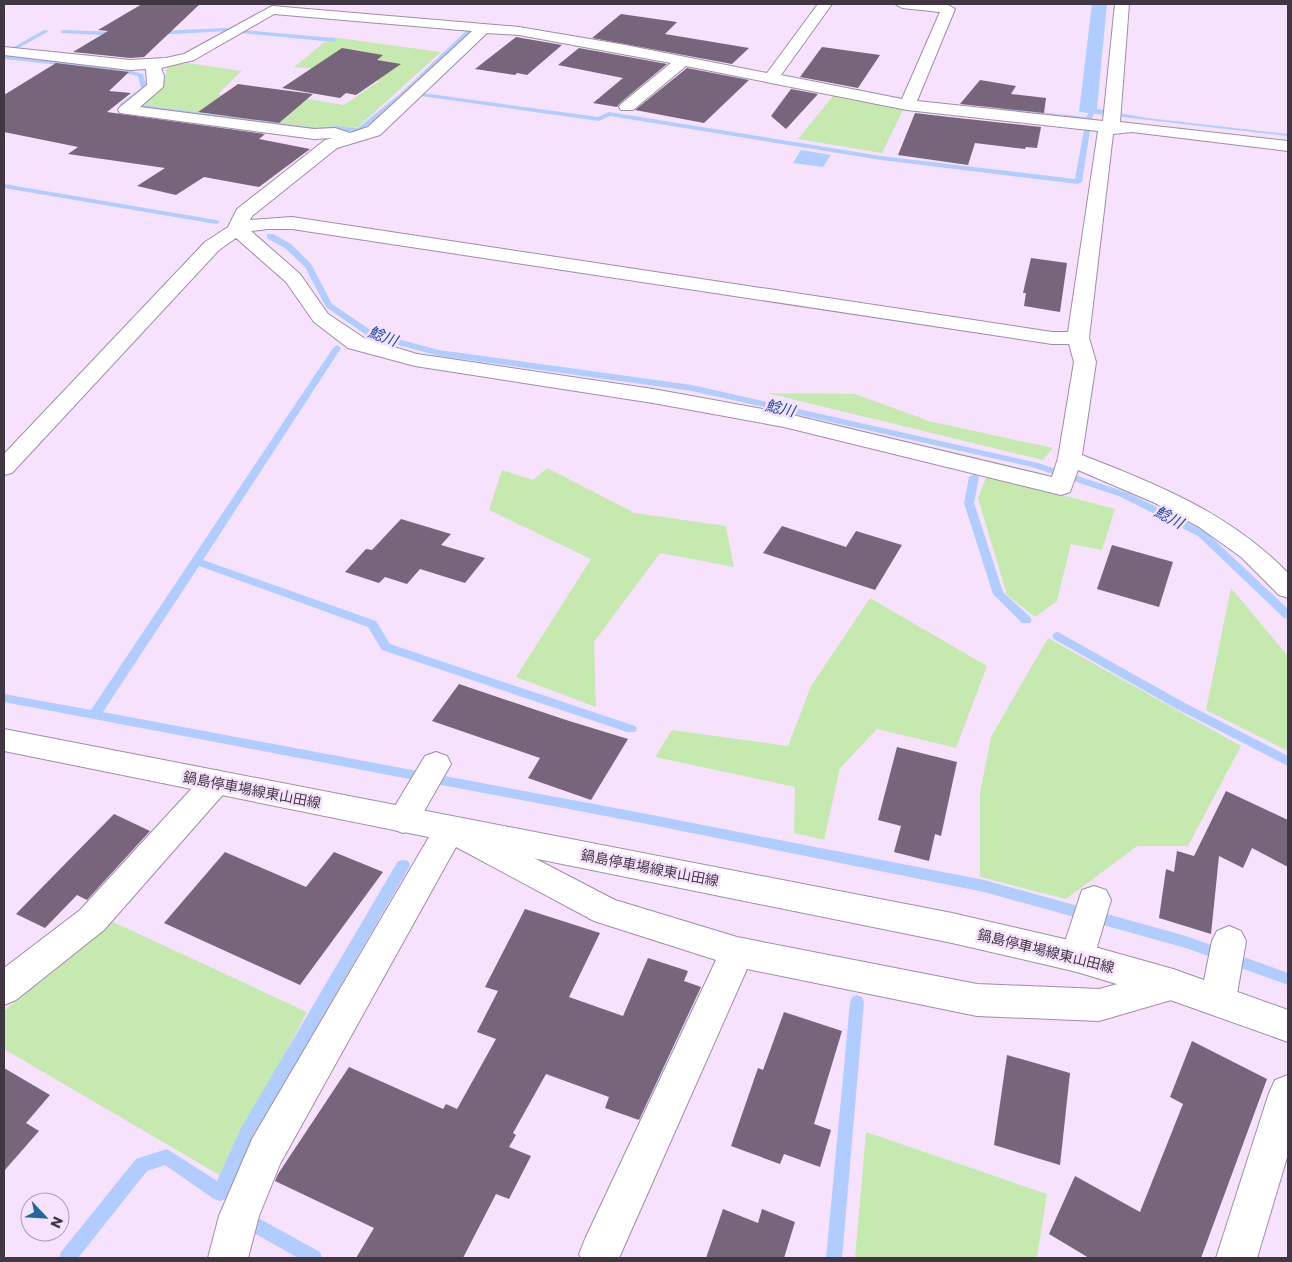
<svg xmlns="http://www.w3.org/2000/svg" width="1292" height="1262" viewBox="0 0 1292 1262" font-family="Poppins,'Noto Sans JP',sans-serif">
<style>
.green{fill:#c6e9af}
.water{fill:#b1cdff}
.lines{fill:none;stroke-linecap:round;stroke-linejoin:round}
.stream{fill:#b1cdff;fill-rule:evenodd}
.building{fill:#77657c}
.minor-casing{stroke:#a08da5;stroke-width:2}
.major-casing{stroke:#a08da5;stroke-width:2}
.minor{fill:#fff;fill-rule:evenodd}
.major{fill:#fff;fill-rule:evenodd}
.labels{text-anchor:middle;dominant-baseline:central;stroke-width:5;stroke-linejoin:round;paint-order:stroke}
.street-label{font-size:14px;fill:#403742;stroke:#f7e2fd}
.water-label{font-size:15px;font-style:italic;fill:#1847a3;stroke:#f7e2fd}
</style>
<rect width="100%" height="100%" fill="#f7e2fd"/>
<g class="green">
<path d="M331,37l110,15 -83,75 -46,1 -170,-23 21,-17 4,-21 21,-4 54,8 -24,23 64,11 20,-7 42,7 35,-24 -27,-9 -58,-5z"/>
<path d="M833,96l70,14 -21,43 -84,-14z"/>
<path d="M767,393l88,1 74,27 124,27 -10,12z"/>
<path d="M547,468l88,45 91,13 8,41 -74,-14 -66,89 2,65 -80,-30 75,-118 -102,-49 13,-40 31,10z"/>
<path d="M987,475l128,34 -13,41 -31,-6 -14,57 -22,16 -28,-22 -29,-97z"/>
<path d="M1231,588l57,68v95l-82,-41z"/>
<path d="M870,598l117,68 -31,82 -79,-19 -37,39 -16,72 -30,-7 1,-46 -140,-30 17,-27 116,16 23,-60z"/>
<path d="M1048,638l193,108 -53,100h-51l-71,53 -86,-22v-84l11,-56z"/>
<path d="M113,922l194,90 -86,164 -217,-127v-38z"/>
<path d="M866,1132l181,62 -10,64h-182z"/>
</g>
<g class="water">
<path d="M1092,4h15l-10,105 50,9 141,16v2l-209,-24z"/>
<path d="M801,150l30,5 -8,12 -30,-4z"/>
</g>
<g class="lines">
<g class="stream">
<path d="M226,28l2,1v2l-72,4 -3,-2 3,-2z"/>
<path d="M44,30l5,1 -32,18 -5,-1z"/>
<path d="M63,30l57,2 3,2 -3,2 -59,-3v-2z"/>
<path d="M243,30l91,8 3,2 -3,2 -93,-9 -1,-1z"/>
<path d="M467,30l5,1 -66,63 -46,38 -25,-2 -17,2 -176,-23 -3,-2 3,-2 176,23 17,-2 23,2 44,-36z"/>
<path d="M4,55l113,12 26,7 4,15 -25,18 -2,-1v-2l21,-16 -3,-12 -21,-5 -113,-12z"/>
<path d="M423,93l175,24 11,-5 272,44 194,23 9,-49 3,-2 3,2 -8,52 -4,2 -197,-24 -271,-44 -11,5 -178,-25 -1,-1z"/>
<path d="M1002,108l84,9 3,-5 5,1 -2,6 -3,2 -89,-10v-2z"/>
<path d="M4,184l212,36 4,2 -4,2 -212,-36z"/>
<path d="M267,234h6l18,10 20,20 21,40 43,29 64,17 253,35 346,78 91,30 77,39 82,77v10l-4,-1 -86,-82 -77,-39 -89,-30 -340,-76 -253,-35 -70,-19 -43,-30 -21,-40 -20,-19 -18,-10z"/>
<path d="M337,345l4,3 -138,212 173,61 14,23 245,82 2,3 -2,3h-8l-245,-82 -14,-23 -169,-61 -96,146 539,101 342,67 202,56 102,37v12l-102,-37 -202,-56 -342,-69 -638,-121v-8l87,16 242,-362z"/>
<path d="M974,474l5,3 -5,26 29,89 27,25 2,3 -2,3h-8l-29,-29 -29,-91 5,-26z"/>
<path d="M1058,632l125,70 105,54v10l-113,-58 -121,-69 -2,-3 2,-3z"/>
<path d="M403,860l5,1 2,4 -2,4 -155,269 -27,61 -6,2 -6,-2 -49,-34 -18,6 -69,87h-19l2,-6 75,-93 31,-10 50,32 24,-53 157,-267z"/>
<path d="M857,995l5,2 2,5 -22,256h-16l24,-256 2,-5z"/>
<path d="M260,1219l60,33 2,6h-24l-44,-25 -2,-6 2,-6z"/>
</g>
</g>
<g class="building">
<path d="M142,4h58l-56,53 -14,1 -57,-6 35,-21 -10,-1z"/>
<path d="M621,14l56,8 -12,12 84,14 -17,16 -140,-26z"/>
<path d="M516,37l46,8 -35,30 -10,-2 -2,2 -40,-6z"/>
<path d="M822,47l58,8 -22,33 -58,-11z"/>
<path d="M342,48l41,7 -6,5 24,4 -45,31 -10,-2 -6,5 -58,-10z"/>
<path d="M579,48l88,16 -47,39 -3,4 -24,-4 30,-25 -65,-13z"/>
<path d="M56,63l73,9 -20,19 22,2 -24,19 158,22 -6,5 51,10 -51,38 -55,-10 -28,18 -39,-9 28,-18 -97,-14 10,-7 -74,-15v-37z"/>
<path d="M687,68l62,12 -45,43 -69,-13z"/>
<path d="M980,80l36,6 -5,8 35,4 -2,15 -84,-9z"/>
<path d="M238,84l75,10 -34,29 -81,-11z"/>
<path d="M791,89l27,5 -32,35 -15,-13z"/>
<path d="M915,113l34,4 92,10 -4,21 -11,-1 -1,2 -50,-6 -7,22 -70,-10z"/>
<path d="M1031,258l36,5 -7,49 -36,-6 2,-13h-3z"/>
<path d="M401,519l50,15 -10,11 44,13 -20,25 -45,-14 -13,15 -22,-7 -6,6 -34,-11 21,-23 6,1z"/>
<path d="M782,526l64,21 10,-16 46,14 -27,45 -112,-37z"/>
<path d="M1112,545l61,17 -14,45 -62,-18z"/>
<path d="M459,684l107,36 62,19 -37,61 -63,-22 12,-20 -108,-37z"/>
<path d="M897,747l60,15 -16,74 -6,-2 -6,27 -35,-9 7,-26 -23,-6z"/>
<path d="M1226,791l62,29v47l-36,-19 -9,20 -24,-12 -8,78 -52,-16 7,-49 8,3 3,-21 17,5z"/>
<path d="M114,814l36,17 -63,69 -10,-5 -32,33 -29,-14z"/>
<path d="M225,852l81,35 28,-35 49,20 -83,113 -136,-62z"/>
<path d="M525,909l75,24 -31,64 54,19 25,-58 40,13 -4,10 17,6 -62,133 -34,-12 4,-11 -63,-23 -33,59 3,2 -7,12 22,9 -22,43 -13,-5 -33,64h-107l18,-30 -99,-47 3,-7 71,-107 94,42 3,-5 11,5 39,-70 -19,-7 21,-41 -13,-4z"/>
<path d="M784,1012l58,19 -28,93 17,6 -11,37 -36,-13 -4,10 -49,-18 27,-78 5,2z"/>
<path d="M1192,1041l75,38 -66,179h-112l-40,-24 26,-58 65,36 43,-108 -13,-7z"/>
<path d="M1007,1055l63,18 -10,92 -66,-20z"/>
<path d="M4,1068l46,27 -24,28 13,8 -35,40z"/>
<path d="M723,1209l35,14 4,-14 33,13 -11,36h-78z"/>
</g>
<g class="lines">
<g class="minor-casing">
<g id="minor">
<path d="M818,4h14l-51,71 121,24 38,-87 -38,-4 -7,-4 53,1 7,4 -38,92 186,20 12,-117h14l-9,118 168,19v10l-156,-19 -19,2 -24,204 7,24 -14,93c75,29 149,59 206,118v25l-9,-3 -38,-38 -42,-30 -44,-24 -77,-33 -8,22 -9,3 -277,-68 -131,-24 -238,-37 -67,-18 -34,-26 -28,-40 -50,-44 -17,12 -207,223 -8,2v-21l201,-212 23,-15 9,-18 88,-69 8,-2 -19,1 -194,-26 -2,-3 2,-3 27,-22 -1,-16 -16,1 -126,-15v-8l126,13 36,-2 18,-4 88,-48 247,21 106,18 142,28zM274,14l198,17 -104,96 -18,6 -15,-5 -21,1 -174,-22 23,-20 1,-11 -3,-8 33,-8zM487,33l32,2 152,28 -50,41 -2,3 2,3h12l53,-44 221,44 191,21 -30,201h-16l-760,-115 -42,3 2,-4 85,-68 43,-13zM268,229h24l760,115h17l5,18 -16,96 -6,19 -268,-64 -131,-24 -236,-35 -53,-16 -36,-24 -28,-40 -49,-43z"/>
<path d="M436,752l11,4 4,8 -37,65 -11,4 -11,-4 -5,-9 5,-9 33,-55z"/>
<path d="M216,770l11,4 4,8 -4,8 -123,140 -88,70 -12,5v-37l76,-58 125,-136z"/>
<path d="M450,816l11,4 154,80 122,37 240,47 122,5 74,-20 12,5 6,11 -6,11 -86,25 -122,-5 -230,-47 -128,289h-38l-2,-4 6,-15 131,-279 -122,-39 -138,-74 -176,317 -21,52 -11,42h-40l11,-42 33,-77 187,-319z"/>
<path d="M1094,886l12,4 5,10 -17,57 -5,11 -12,4 -12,-4 -5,-11 22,-67z"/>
<path d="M1229,926l12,5 5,10 -10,59 -5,11 -13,5 -13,-5 -5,-11 12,-59 5,-10z"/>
<path d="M1288,1075v79l-31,104h-41l53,-165 6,-13z"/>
</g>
</g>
<g class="major-casing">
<path id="major" d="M4,729l948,184 125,29 96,27 115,41v32l-115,-41 -96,-29 -125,-29 -948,-192z"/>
</g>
<use href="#minor" class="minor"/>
<use href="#major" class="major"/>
</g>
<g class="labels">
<g class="street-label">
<text transform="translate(252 790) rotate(11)">鍋島停車場線東山田線</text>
<text transform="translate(650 868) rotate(11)">鍋島停車場線東山田線</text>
<text transform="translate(1046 951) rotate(14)">鍋島停車場線東山田線</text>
</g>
<g class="water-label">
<text transform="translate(383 336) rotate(20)">鯰川</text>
<text transform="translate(780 408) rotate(13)">鯰川</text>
<text transform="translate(1169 517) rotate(27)">鯰川</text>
</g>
</g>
<rect width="1292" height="1262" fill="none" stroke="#403742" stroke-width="10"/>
<g transform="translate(45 1217) rotate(115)"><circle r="24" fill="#f7e2fd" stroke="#ae9eb2"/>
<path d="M0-4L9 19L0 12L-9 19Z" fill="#23689d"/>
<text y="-8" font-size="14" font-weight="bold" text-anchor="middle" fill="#403742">N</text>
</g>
</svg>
